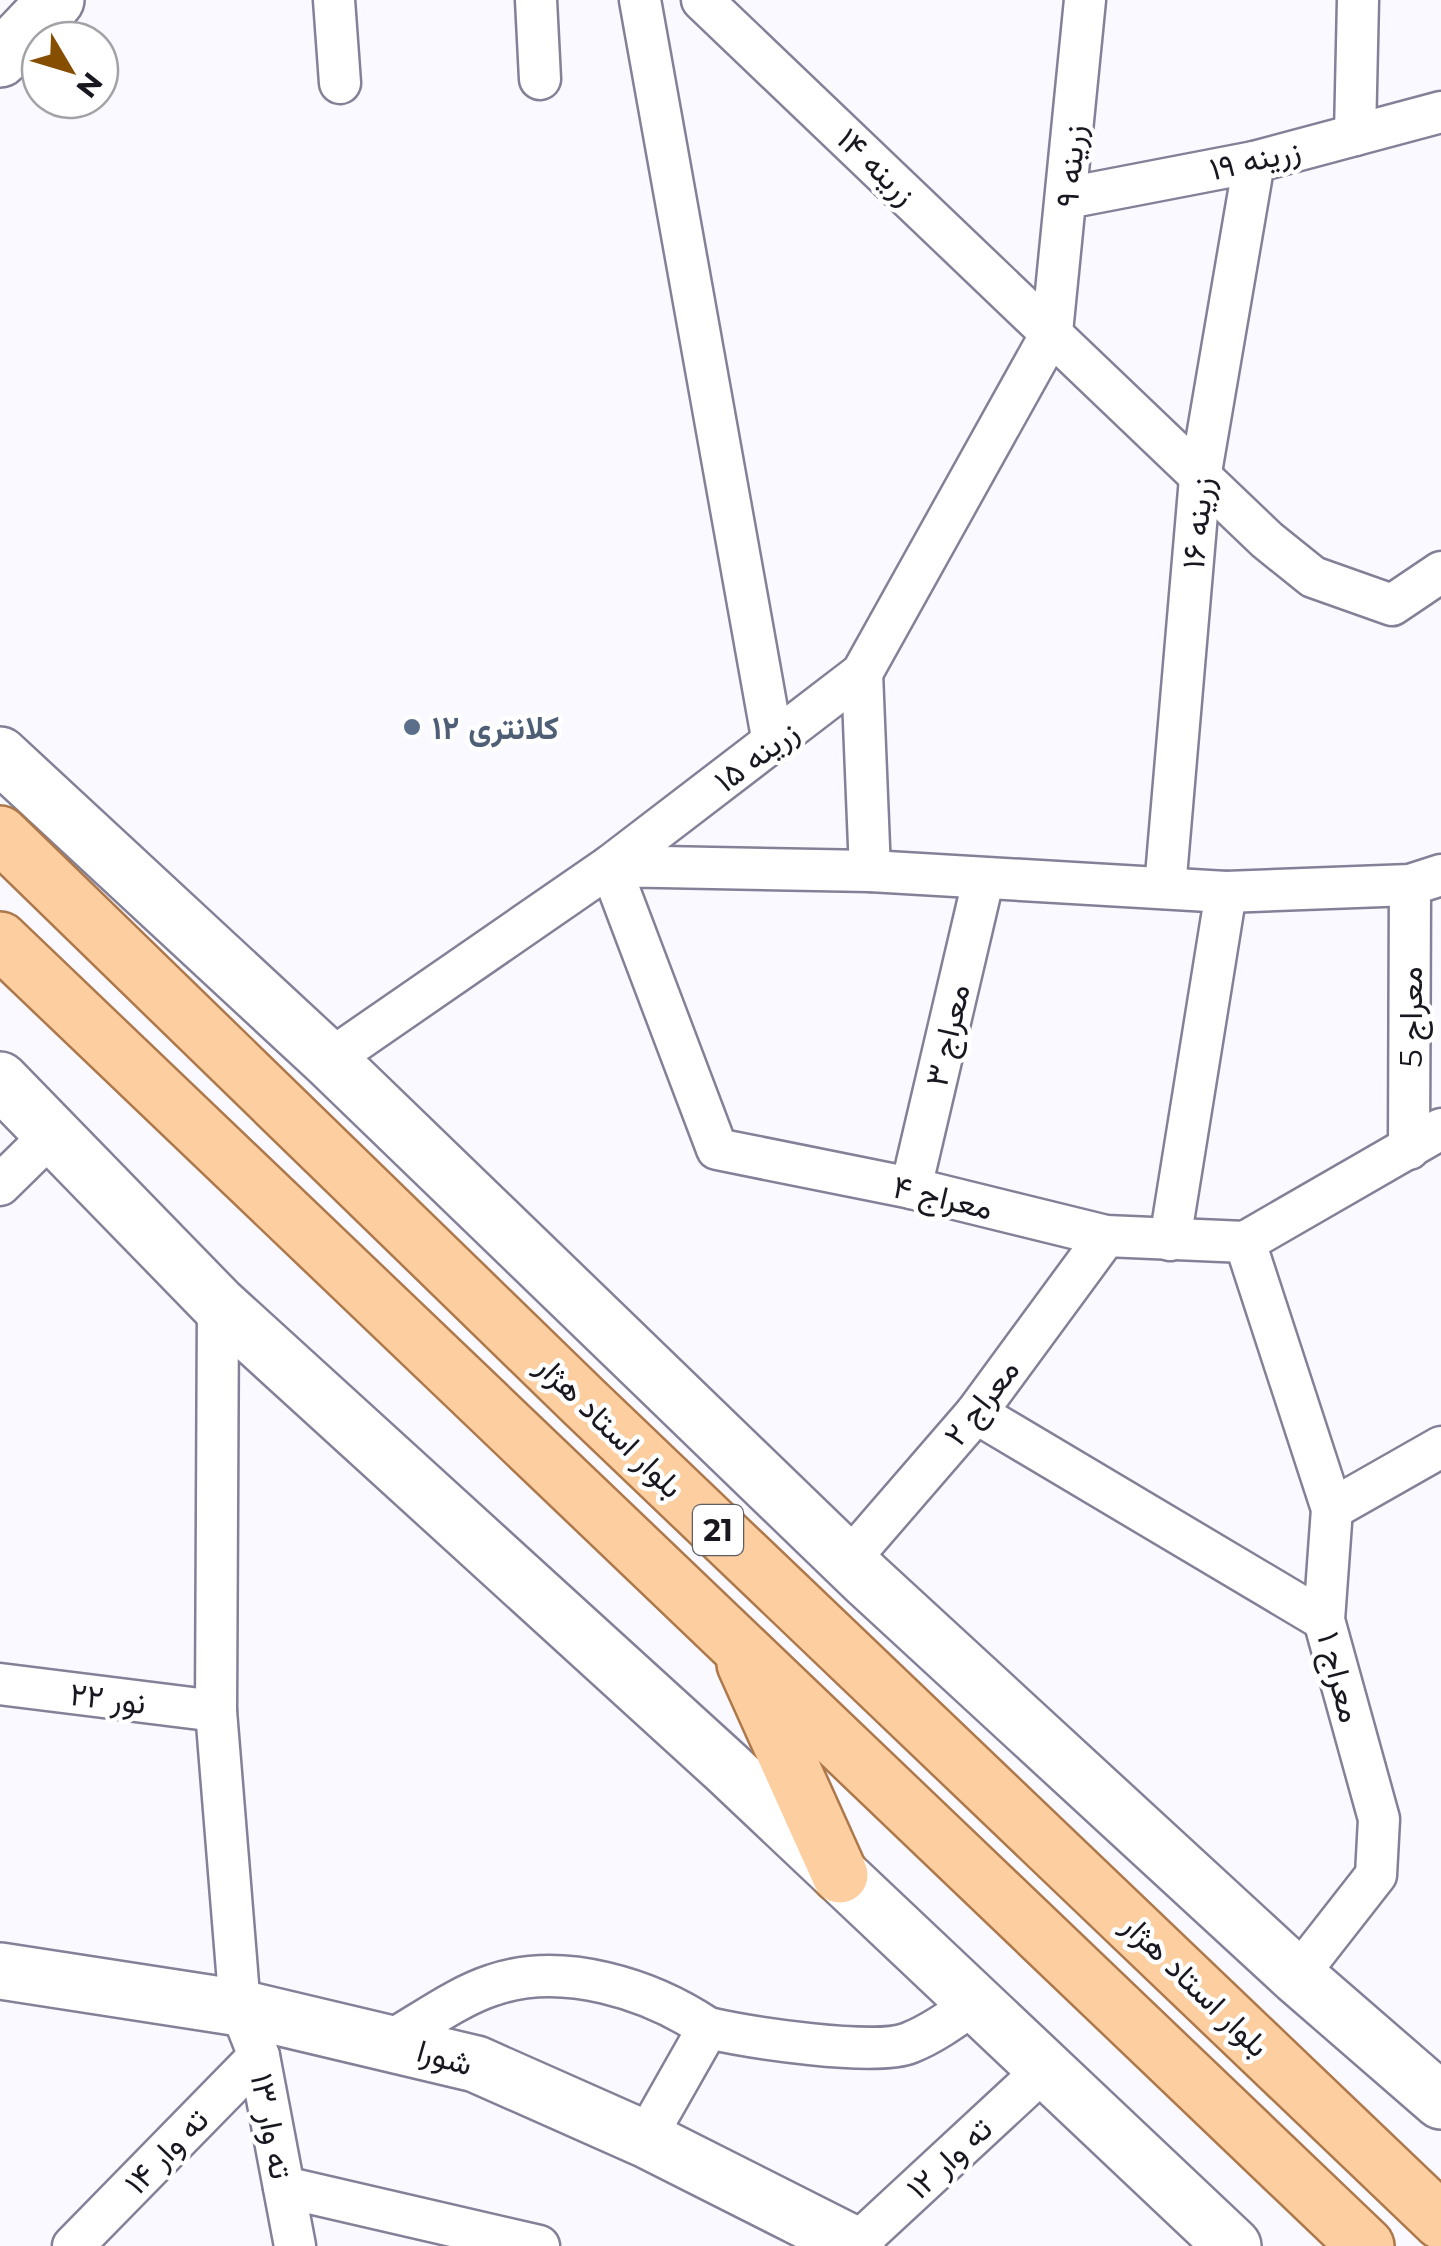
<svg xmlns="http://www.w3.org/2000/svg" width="1441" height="2246" viewBox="0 0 1441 2246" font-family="Montserrat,Vazirmatn,sans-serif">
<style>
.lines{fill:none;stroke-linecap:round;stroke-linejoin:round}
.street-casing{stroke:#838097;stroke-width:45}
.secondary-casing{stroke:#838097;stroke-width:60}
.primary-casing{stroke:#ad784a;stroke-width:60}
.street{stroke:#fff;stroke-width:40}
.secondary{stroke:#fff;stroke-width:55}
.primary{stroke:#fdcea0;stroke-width:55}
.service-dot{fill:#5c6f8a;stroke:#fff;stroke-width:4}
.labels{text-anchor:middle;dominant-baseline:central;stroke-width:9;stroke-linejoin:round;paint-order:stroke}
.shield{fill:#fff;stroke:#5e5d63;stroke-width:2.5}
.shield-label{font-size:30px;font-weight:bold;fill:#191720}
.street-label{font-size:32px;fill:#191720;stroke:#fff}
.service-label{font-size:32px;font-weight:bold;fill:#4e5e75;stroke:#fff;text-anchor:start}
</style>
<rect width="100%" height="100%" fill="#faf9ff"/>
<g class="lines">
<g class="street-casing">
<g id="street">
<path d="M334,0l6,83"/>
<path d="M536,0l4,79"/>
<path d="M640,0l133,743"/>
<path d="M702,0l565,540 46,37 79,28 49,-33"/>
<path d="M1355,135l3,-135"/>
<path d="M1067,198l187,-36 187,-50"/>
<path d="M862,673l8,198"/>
<path d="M1441,875l-31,10 -184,7 -356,-21 -260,-5 107,283 194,39 195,48 139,6 196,-113"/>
<path d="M1165,888l35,-410 54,-316"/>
<path d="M329,1060l281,-194 252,-193 190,-341 33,-332"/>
<path d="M1409,1149l1,-264"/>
<path d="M0,1185l54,-53"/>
<path d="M911,1188l72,-307"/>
<path d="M1170,1240l56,-348"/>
<path d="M1245,1242l87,267 -8,111 55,199 -3,56 -79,101"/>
<path d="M218,1304l-2,407 24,297 19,48 36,190"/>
<path d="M976,1413l348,207"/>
<path d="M1332,1509l109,-62"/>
<path d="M848,1561l128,-148 130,-177"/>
<path d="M0,1684l216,27"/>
<path d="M390,2041c32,-18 68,-45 103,-56 70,-24 157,4 215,43"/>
<path d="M645,2139l63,-111c40,9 166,29 201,15 23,-9 45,-25 66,-40"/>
<path d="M284,2187l255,59"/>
<path d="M73,2246l186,-190"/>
<path d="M854,2246l191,-177"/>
</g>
</g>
<g class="secondary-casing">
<g id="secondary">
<path d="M0,59l56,-59"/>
<path d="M0,755l329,305 537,519 431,397 144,125"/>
<path d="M0,1080l218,224 509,464 506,478"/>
<path d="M0,1971l240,37 236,56 169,75 212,107"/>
</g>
</g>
<g class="primary-casing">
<g id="primary">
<path d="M0,834l584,568 857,819"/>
<path d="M0,940l1366,1306"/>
<path d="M745,1664l95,211"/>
</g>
</g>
<use href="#street" class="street"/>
<use href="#secondary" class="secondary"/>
<use href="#primary" class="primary"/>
</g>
<circle class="service-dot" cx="412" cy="727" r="10"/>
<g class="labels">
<rect class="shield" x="693" y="1505" width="50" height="50" rx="8"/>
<g class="shield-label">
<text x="718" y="1530">21</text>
</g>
<g class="street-label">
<text transform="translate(1255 159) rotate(-13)">زرینه ۱۹</text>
<text transform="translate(877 166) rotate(44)">زرینه ۱۴</text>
<text transform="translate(1070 166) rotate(-85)">زرینه ۹</text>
<text transform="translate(1197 523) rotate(-84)">زرینه ۱۶</text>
<text transform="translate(756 756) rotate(-37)">زرینه ۱۵</text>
<text transform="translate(1410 1017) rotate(-90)">معراج 5</text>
<text transform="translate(947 1035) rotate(-77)">معراج ۳</text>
<text transform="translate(943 1197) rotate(13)">معراج ۴</text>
<text transform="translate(981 1402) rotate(-52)">معراج ۲</text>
<text transform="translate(610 1426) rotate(44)">بلوار استاد هژار</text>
<text transform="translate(1340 1677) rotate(75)">معراج ۱</text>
<text transform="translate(108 1698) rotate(7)">نور ۲۲</text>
<text transform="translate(1196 1985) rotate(44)">بلوار استاد هژار</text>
<text transform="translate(445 2057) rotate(16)">شورا</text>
<text transform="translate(272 2126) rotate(79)">ته وار ۱۳</text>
<text transform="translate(166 2151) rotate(-46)">ته وار ۱۴</text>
<text transform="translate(949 2158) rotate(-43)">ته وار ۱۲</text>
</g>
<g class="service-label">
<text x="432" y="727">کلانتری ۱۲</text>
</g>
</g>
<g transform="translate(70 70) rotate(128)"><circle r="48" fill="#ffffff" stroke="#a3a2a6" stroke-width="2.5"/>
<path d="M0-8L18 38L0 25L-18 38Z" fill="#864e00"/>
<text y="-15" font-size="28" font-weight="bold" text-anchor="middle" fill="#191720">N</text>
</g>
</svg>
